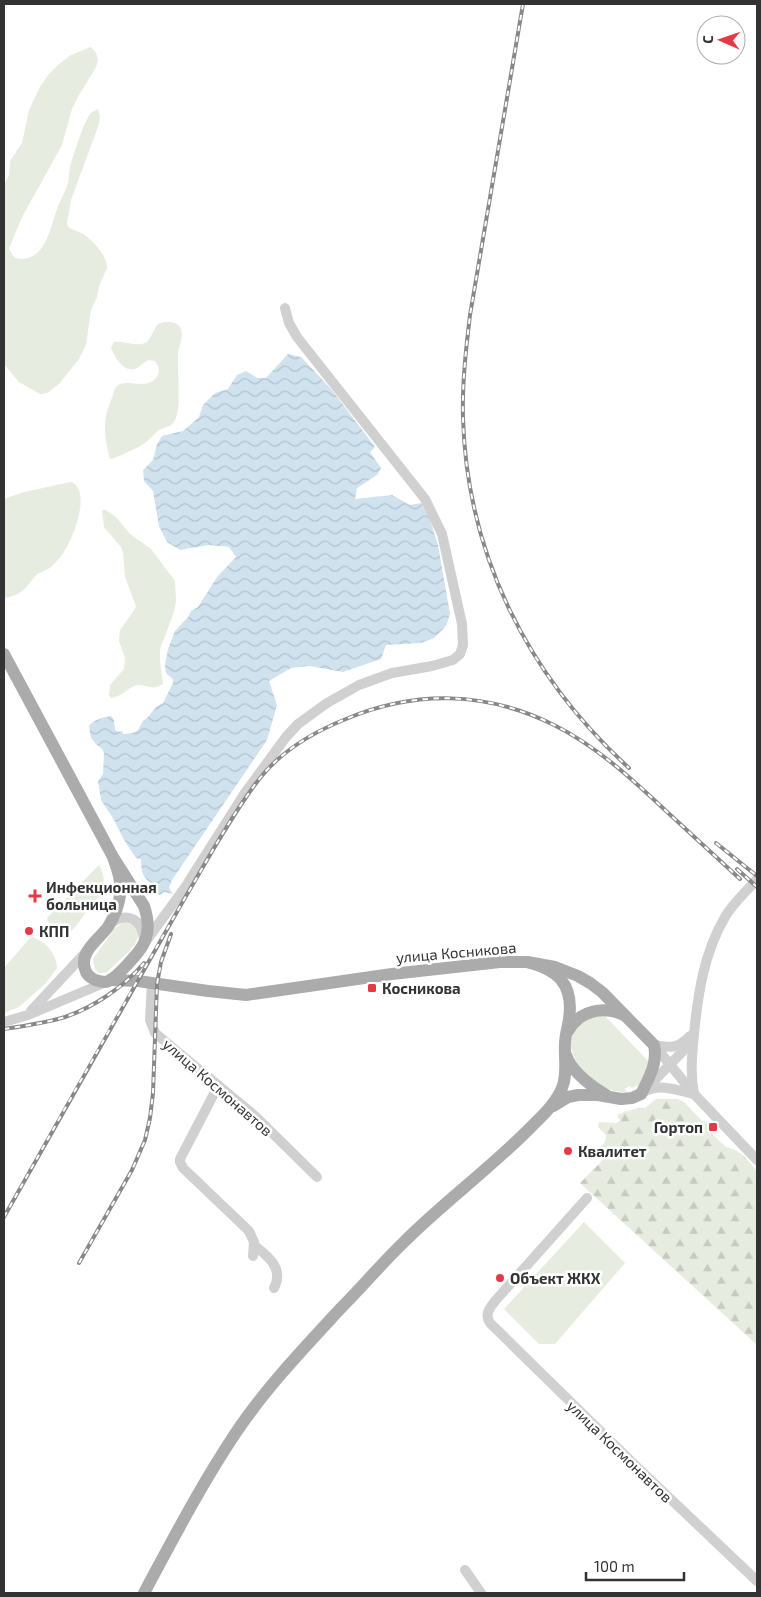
<svg xmlns="http://www.w3.org/2000/svg" width="761" height="1597" viewBox="0 0 761 1597" font-family="'Exo 2',sans-serif">
<style>
.green{fill:#e6ecdf}
.forest{fill:url(#forest-firs)}
.water{fill:url(#water-waves)}
.lines{fill:none;stroke-linecap:round;stroke-linejoin:round}
.minor{stroke:#d0d0d0;stroke-width:10}
.major{stroke:#ababab;stroke-width:12}
.rail-casing{stroke:#888;stroke-width:4}
.rail{stroke:#fff;stroke-width:2;stroke-dasharray:5.5;stroke-linecap:butt}
.poi-dot{fill:#e63946;stroke:#fff;stroke-width:2}
.labels{text-anchor:middle;dominant-baseline:central;stroke-width:5;stroke-linejoin:round;paint-order:stroke}
.poi-label{font-size:15px;font-weight:bold;fill:#333;stroke:#fff;text-anchor:start}
.street-label{font-size:15px;fill:#333;stroke:#fff}
</style>
<defs>
<pattern id="forest-firs" width="22" height="20" patternUnits="userSpaceOnUse" patternTransform="scale(1.25)"><rect width="22" height="20" fill="#e6ecdf"/><path d="M5 1l3.5 6h-7zM16 11l3.5 6h-7z" fill="#c6cbc0"/></pattern>
<pattern id="water-waves" width="16" height="10" patternUnits="userSpaceOnUse" patternTransform="scale(1.25)"><rect width="16" height="10" fill="#cfe2ee"/><path d="M0 5q4-4 8 0t8 0" fill="none" stroke="#b2c2cd"/></pattern>
</defs>
<rect width="100%" height="100%" fill="#fff"/>
<g class="green">
<path d="M91,47l5,6 2,7 -2,7 -17,28 -7,14 -10,36 -41,74 -12,30 6,9c28,7 35,-27 41,-46 3,-10 9,-19 12,-29 1,-5 1,-11 2,-16 3,-10 14,-47 21,-54 1,-1 5,-3 7,-4l2,8 -1,7 -28,76 -4,23 1,4c4,3 10,4 15,7 10,7 24,21 24,34l-8,18 -2,11 -6,13 -5,35 -7,14 -20,25 -12,9 -7,1 -21,-12 -15,-18v-179l5,-10 1,-14 12,-18 7,-33 11,-23 9,-13 10,-10 12,-9z"/>
<path d="M164,322c7,0 14,0 17,7 3,9 -3,18 -3,26 -1,15 4,53 -3,65 -3,7 -10,7 -16,10 -5,4 -9,9 -14,13 -6,4 -28,15 -35,16 -6,-24 -8,-38 2,-61 1,-3 2,-8 4,-11 9,-10 29,4 40,-9 5,-7 3,-11 -1,-17l-7,-1c-4,2 -9,8 -14,9 -12,2 -19,-12 -23,-21l3,-6c10,-2 24,6 33,0 4,-4 7,-13 11,-18z"/>
<path d="M71,482c22,8 1,61 -10,74 -3,4 -9,11 -13,13 -4,2 -7,3 -11,5 -4,4 -6,8 -10,12 -5,7 -14,11 -23,12v-99l20,-7z"/>
<path d="M102,510h4l10,7 14,17 21,15 24,32 1,20 -2,11 -14,37v12l3,23c-12,7 -15,1 -25,1 -8,0 -15,12 -27,13l-2,-3 1,-10 14,-16 1,-11 -6,-17 1,-11 15,-21 1,-3 -11,-29 -2,-24 -2,-6 -17,-20z"/>
<path d="M99,865c4,6 6,16 4,24 -1,7 -10,13 -14,19 -8,10 -13,21 -24,28 -6,-4 -17,-10 -18,-18z"/>
<path d="M123,923h4l9,3 3,8 -4,10 -7,8 -21,20c-11,4 -13,-4 -14,-13l22,-31z"/>
<path d="M32,937c14,4 24,17 25,31l-11,15 -27,24 -15,6v-45l25,-29z"/>
<path d="M604,1015l48,50 -11,19 -9,4 -3,-2 -4,3 2,3c-6,0 -13,0 -19,-3 -19,-10 -40,-29 -37,-52 1,-6 5,-12 10,-16 6,-4 17,-4 23,-6z"/>
<path d="M584,1222l41,41 -70,81h-16l-35,-35z"/>
</g>
<path class="forest" d="M656,1099h22l6,3 17,18 5,2 7,13 13,12 9,3 8,5 14,16v174l-177,-162 19,-19 3,-4 -6,-7v-4c7,-4 10,-6 10,-14l-8,-8 1,-5 17,1 5,-3 -3,-2v-4c10,-3 17,-6 27,-6z"/>
<path class="water" d="M288,354l13,3 31,33 43,57 -5,5 11,16 -4,7 -20,13 -2,11 37,-4 18,10 11,-2 9,17 8,25 12,69 -4,12 -12,12 -13,5 -35,2 -5,14 -38,13 -34,-6 -18,2 -22,13 8,24 -10,35 -95,140 -3,8 4,6 -9,-2 -3,3 -4,-1 -4,-4 1,-7 -2,1c-12,-9 -10,-13 -11,-25l-5,-1 -12,-18 -10,-20 -13,-20 -3,-19 5,-7 1,-21 -2,-4 -6,-5 -5,-6 -2,-12c4,-6 15,-9 22,-10l3,4 1,10 3,2 4,-1 1,3 10,-1 5,-3 5,-9 5,-4 8,-10 7,-4 10,-20v-4l-7,-6 -1,-8 3,-16 7,-18 13,-14 3,-6 7,-4 19,-30 19,-20 -7,-10 -20,-2 -29,5 -13,-8 -8,-16 -6,-35 -9,-10 -1,-11 10,-10 4,-16 5,-8 21,-5 16,-14 4,-12 12,-12 13,-4 9,-14 9,-4 11,7h9z"/>
<g class="lines">
<g class="minor">
<path d="M108,926c17,-16 35,-8 36,15"/>
<path d="M146,941l38,-52 61,-96 41,-56 12,-13 29,-21 32,-18 33,-12 40,-7 21,-6 7,-6 3,-9 -1,-21 -20,-90 -17,-35 -128,-162 -8,-14 -4,-15"/>
<path d="M152,983l-2,37 5,13 100,83 62,61"/>
<path d="M31,1011l57,-61"/>
<path d="M4,1022l24,-7 78,-33"/>
<path d="M654,1045l40,49 63,66"/>
<path d="M654,1045c16,3 24,4 36,-9"/>
<path d="M218,1086l-38,73v3l3,6 66,63 5,11 -1,14"/>
<path d="M647,1088l36,-37 8,-14"/>
<path d="M644,1092c16,-9 33,-2 50,2"/>
<path d="M694,1094c-4,-21 -2,-39 0,-60 4,-41 10,-81 31,-117 8,-14 22,-26 32,-38"/>
<path d="M587,1198l-92,103c-5,7 -11,13 -5,22l149,146 118,112"/>
<path d="M255,1246c14,11 29,23 19,42"/>
<path d="M465,1570l16,23"/>
</g>
<g class="major">
<path d="M4,654l109,203 31,49c4,12 6,25 0,37 -4,9 -29,37 -38,39 -3,0 -8,-1 -11,-2 -4,-2 -9,-6 -10,-11 -6,-17 14,-30 23,-42 6,-10 11,-21 12,-32 2,-14 -3,-26 -7,-38"/>
<path d="M110,980l28,1 70,10 38,4 146,-21 108,-12h27l28,5 23,9 12,7 12,9 52,53c4,18 -5,33 -13,49l-9,4 -11,1 -23,-4h-20l-10,2 -15,9"/>
<path d="M568,1031c11,-20 35,-26 56,-16"/>
<path d="M566,1055c6,17 25,31 40,40"/>
<path d="M144,1593c29,-54 57,-108 91,-159 30,-45 68,-85 105,-125 22,-22 42,-46 65,-68 40,-40 87,-74 127,-115 11,-11 24,-23 30,-38 6,-14 2,-30 3,-44 0,-9 3,-17 4,-25 5,-35 -11,-49 -42,-57"/>
</g>
<g class="rail-casing">
<g id="rail">
<path d="M523,4l-53,311c-4,34 -8,68 -7,103 4,137 65,258 166,350"/>
<path d="M716,843l41,33"/>
<path d="M737,869l20,18"/>
<path d="M4,1029c20,-3 41,-6 61,-12 29,-10 59,-30 79,-54"/>
<path d="M4,1217c59,-105 118,-210 178,-314 22,-37 42,-75 67,-110 8,-12 17,-23 28,-33 20,-18 44,-31 69,-41 69,-29 140,-28 208,6 42,21 77,53 111,85 25,23 50,46 75,69"/>
<path d="M79,1263l53,-93 13,-30 5,-22 3,-25 4,-109 4,-22 10,-28"/>
</g>
</g>
<use href="#rail" class="rail"/>
</g>
<g class="poi-dot">
<path d="M32.5 888.5h5v5h5v5h-5v5h-5v-5h-5v-5h5z"/>
<circle cx="29" cy="931" r="5"/>
<rect x="367" y="983" width="10" height="10" rx="2.5"/>
<rect x="708" y="1122" width="10" height="10" rx="2.5"/>
<circle cx="568" cy="1151" r="5"/>
<circle cx="500" cy="1278" r="5"/>
</g>
<g class="labels">
<g class="poi-label">
<text x="46" y="887">Инфекционная<tspan x="46" dy="17">больница</tspan></text>
<text x="39" y="931">КПП</text>
<text x="382" y="988">Косникова</text>
<text x="703" y="1127" text-anchor="end">Гортоп</text>
<text x="578" y="1151">Квалитет</text>
<text x="510" y="1278">Объект ЖКХ</text>
</g>
<g class="street-label">
<text transform="translate(456 952) rotate(-5)">улица Косникова</text>
<text transform="translate(218 1087) rotate(41)">улица Космонавтов</text>
<text transform="translate(620 1451) rotate(44)">улица Космонавтов</text>
</g>
</g>
<rect width="761" height="1597" fill="none" stroke="#333333" stroke-width="10"/>
<g transform="translate(721 40) rotate(272)"><circle r="24" fill="#ffffff" stroke="#adadad"/>
<path d="M0-4L9 19L0 12L-9 19Z" fill="#e63946"/>
<text y="-8" font-size="14" font-weight="bold" text-anchor="middle" fill="#333333">С</text>
</g>
<path d="M586 1572v8h98v-8" fill="none" stroke="#333333" stroke-width="2.5"/>
<text x="594" y="1572" font-size="15" fill="#333333" stroke="#ffffff" stroke-width="4" paint-order="stroke">100 m</text>
</svg>
